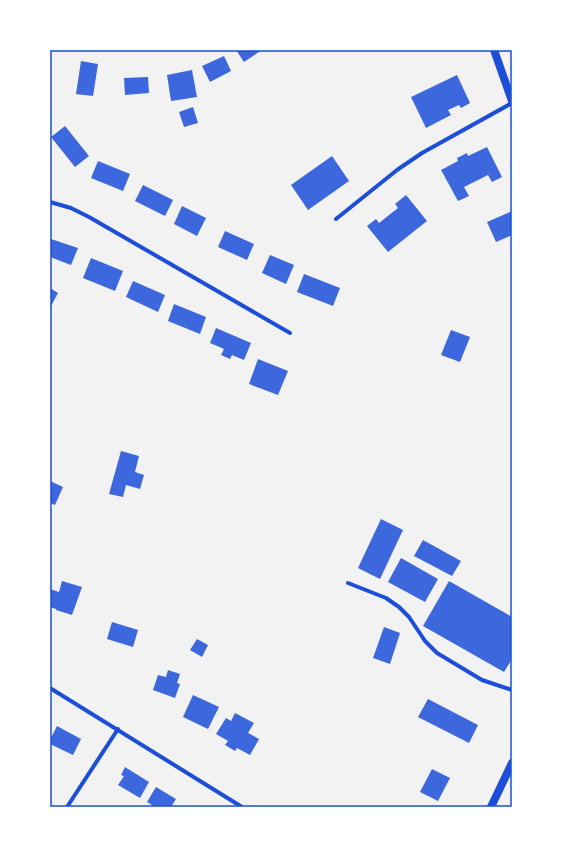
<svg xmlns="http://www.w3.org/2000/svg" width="562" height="857" viewBox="0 0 562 857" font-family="'Fira Sans',sans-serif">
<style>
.building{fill:#3d67dc}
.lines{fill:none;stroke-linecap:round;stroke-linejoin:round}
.minor{stroke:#1d4ed8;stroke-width:4}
.secondary{stroke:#1d4ed8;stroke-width:8}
.neatline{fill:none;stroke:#1d4ed8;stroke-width:1.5}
</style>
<rect width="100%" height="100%" fill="#f2f2f2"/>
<g class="building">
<path d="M236,50h26l-18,12z"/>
<path d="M224,56l7,15 -21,11 -8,-16z"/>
<path d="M81,61l17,3 -5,32 -17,-2z"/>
<path d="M192,70l5,27 -26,4 -4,-26z"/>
<path d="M457,75l13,28 -9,5 -2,-3 -11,5 3,5 -25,13 -15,-31z"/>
<path d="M148,77l1,16 -24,2 -1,-17z"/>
<path d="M193,107l5,16 -14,4 -5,-15z"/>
<path d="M65,126l24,30 -14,11 -24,-30z"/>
<path d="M487,147l15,30 -10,5 -4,-7 -24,12 5,9 -11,5 -17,-31 17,-9 -1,-3 10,-5 1,3z"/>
<path d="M332,156l17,25 -41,29 -17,-25z"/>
<path d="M98,161l32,13 -7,17 -32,-13z"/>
<path d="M143,185l30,15 -8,16 -30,-15z"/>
<path d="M406,195l21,26 -39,31 -21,-26 9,-7 3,4 19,-15 -3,-4z"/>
<path d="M182,206l24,12 -9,18 -23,-12z"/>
<path d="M512,211v24l-16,7 -9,-20z"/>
<path d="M225,231l29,13 -7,16 -29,-13z"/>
<path d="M51,239l27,9 -7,17 -21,-8v-15z"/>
<path d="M270,255l24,10 -8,19 -24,-11z"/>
<path d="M91,258l32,13 -8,20 -32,-13z"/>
<path d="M304,274l36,14 -7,18 -36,-14z"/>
<path d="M133,281l32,14 -7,17 -32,-15z"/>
<path d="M50,288l8,5 -8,15z"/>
<path d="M174,304l32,13 -6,17 -32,-13z"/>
<path d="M216,328l35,15 -7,17 -12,-5 -2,4 -9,-4 3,-6 -14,-6z"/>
<path d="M451,330l19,7 -10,25 -19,-7z"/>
<path d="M258,359l30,12 -10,24 -29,-11z"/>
<path d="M121,451l18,5 -4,16 9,3 -4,14 -14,-4 -3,12 -14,-3z"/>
<path d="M50,481l13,6 -8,18 -5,-2z"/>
<path d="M381,519l22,11 -23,49 -22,-11z"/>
<path d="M423,540l38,21 -9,15 -38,-20z"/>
<path d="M401,558l37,21 -13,23 -37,-20z"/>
<path d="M62,581l20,6 -10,28 -16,-5v-1l-6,-2v-18l9,3z"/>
<path d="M449,581l63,36v42l-8,13 -81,-46z"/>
<path d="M112,622l26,8 -5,17 -26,-8z"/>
<path d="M384,627l16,6 -10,31 -17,-6z"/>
<path d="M197,639l11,6 -6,12 -12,-7z"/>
<path d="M168,670l12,4 -3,9 3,1 -5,14 -22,-8 5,-15 8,2z"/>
<path d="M193,695l26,12 -11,22 -25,-12z"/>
<path d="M428,699l50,26 -9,18 -51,-26z"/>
<path d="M235,713l19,10 -6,10 11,6 -9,16 -13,-7 -2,3 -10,-6 3,-4 -12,-7 10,-16 5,3z"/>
<path d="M57,726l24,13 -8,16 -23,-11v-4z"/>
<path d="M125,767l24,15 -9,16 -22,-13 6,-9 -3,-1z"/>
<path d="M432,769l18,9 -12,23 -18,-9z"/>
<path d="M156,787l20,12 -5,8h-16l-8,-5z"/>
</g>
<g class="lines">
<g class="minor">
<path d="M50,202l21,6 18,9 201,116"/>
<path d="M336,219l61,-49 25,-17 90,-50"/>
<path d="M348,583l38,15 13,9 10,10 16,24 12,12 45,27 30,10"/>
<path d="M50,688l192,119"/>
<path d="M67,807l51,-78"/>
</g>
<g class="secondary">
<path d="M494,50l18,51"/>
<path d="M491,807l21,-44"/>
</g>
</g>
<rect width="562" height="857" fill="none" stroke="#ffffff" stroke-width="102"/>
<rect x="51" y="51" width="460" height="755" class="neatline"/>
</svg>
